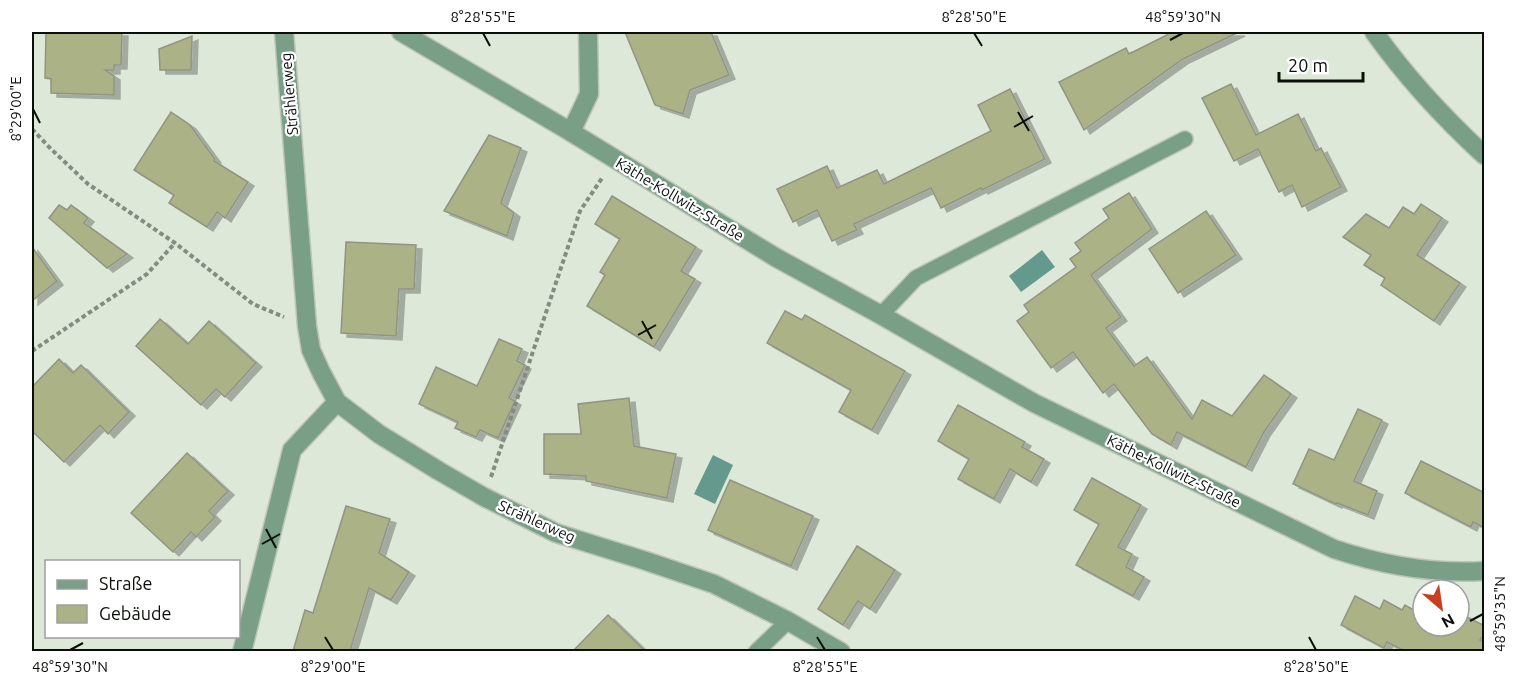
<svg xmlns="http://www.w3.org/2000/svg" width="1516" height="683" viewBox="0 0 1516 683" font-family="Ubuntu,sans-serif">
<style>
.water{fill:#649a8d}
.building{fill:#aab286;stroke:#919484;stroke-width:1.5;filter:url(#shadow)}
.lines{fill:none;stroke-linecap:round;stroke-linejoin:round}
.lane-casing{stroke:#bcc5b8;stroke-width:18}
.street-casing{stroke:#bcc5b8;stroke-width:21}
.path{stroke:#848b81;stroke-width:4;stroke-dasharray:4.5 3;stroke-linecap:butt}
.lane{stroke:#799f87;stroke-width:15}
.street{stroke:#799f87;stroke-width:18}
.ticks{fill:none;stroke:#0b0f0a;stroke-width:2}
.labels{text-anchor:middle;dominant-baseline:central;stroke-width:4.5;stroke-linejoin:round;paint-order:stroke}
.street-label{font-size:15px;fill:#0b0f0a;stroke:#fff}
.neatline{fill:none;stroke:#0b0f0a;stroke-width:2}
.ticks-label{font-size:15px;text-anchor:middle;fill:#0b0f0a}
</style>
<defs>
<filter id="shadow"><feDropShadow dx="6" dy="4" stdDeviation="0" flood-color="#0004"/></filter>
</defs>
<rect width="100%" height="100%" fill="#dee8d9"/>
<g class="water">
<path d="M1042,250l13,17 -34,25 -12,-16z"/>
<path d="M713,455l20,10 -18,39 -21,-10z"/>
</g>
<g class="building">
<path d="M46,32h76l-1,33h-7v5h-9l9,6v19l-63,-2v-14l-6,-1z"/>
<path d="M625,32h86l18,43 -39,15 -7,24 -28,-9z"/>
<path d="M1170,32h69l-56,27 -99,71 -25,-48 67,-34 3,6 36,-18z"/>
<path d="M192,36l-1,34h-31l-1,-21z"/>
<path d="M1231,84l25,51 42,-21 18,37 5,-3 20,39 -39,20 -10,-22 -13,7 -21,-43 -24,12 -32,-63z"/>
<path d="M1010,89l35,70 -63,31 -1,-2 -40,20 -10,-20 -77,36 3,6 -25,11 -15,-31 -24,12 -16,-33 50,-23 10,22 40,-18 7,14 107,-53 -13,-26z"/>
<path d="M171,112l19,13 25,34 -1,2 34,21 -23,36 -8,-6 -10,15 -38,-24 5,-8 -40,-25z"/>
<path d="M489,135l32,13 -20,55 13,10 -7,23 -63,-25z"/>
<path d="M1129,193l23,36 -61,46 30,42 -15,11 28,38 13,-9 45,62 10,-19 30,16 32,-41 27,19 -27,38 -18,35 -69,-35 -6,13 -19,-11 -38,-50 -11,9 -30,-41 -22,16 -34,-47 12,-9 -5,-7 52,-38 -6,-8 11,-8 -6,-8 34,-25 -6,-9z"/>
<path d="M612,196l84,51 -15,24 14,8 -41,68 -67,-41 18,-31 -5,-3 20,-33 -25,-15z"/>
<path d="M1421,204l21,14 -25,37 43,28 -26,38 -53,-36 4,-7 -21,-13 7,-10 -28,-18 23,-23 23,14 14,-21 11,7z"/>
<path d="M59,205l8,5 4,-5 17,13 -4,5 43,31 -20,14 -58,-50z"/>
<path d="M1206,211l30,44 -58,38 -29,-44z"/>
<path d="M346,242l70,3 -2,44h-15l-3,47 -55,-3z"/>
<path d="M32,247l25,34 -25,20z"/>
<path d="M785,311l17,9 3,-5 100,56 -33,59 -33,-18 12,-22 -84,-47z"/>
<path d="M160,319l28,25 21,-23 47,42 -31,34 -9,-8 -15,16 -65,-59z"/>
<path d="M499,339l23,10 -5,12 8,4 -16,33 6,3 -17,37 -18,-8 -4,7 -21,-9 3,-6 -39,-18 17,-37 41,19z"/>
<path d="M59,359l14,14 8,-8 48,47 -21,22 -8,-9 -36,37 -32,-31v-44z"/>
<path d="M629,398l5,48 42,8 -9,44 -81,-17v-5l-42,-2v-40h37l-3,-30z"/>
<path d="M958,405l67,37 -3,5 22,12 -13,23 -21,-13 -16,30 -36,-20 11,-20 -31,-18z"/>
<path d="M1358,409l24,11 -28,61 23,10 -9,24 -31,-12 -1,1 -43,-20 16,-35 25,11z"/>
<path d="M187,453l41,38 -19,20 6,6 -19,20 -5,-5 -18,20 -42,-39z"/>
<path d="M1421,461l64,32v35l-12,-6 -2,5 -66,-34z"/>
<path d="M1092,478l49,27 -23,42 14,7 -6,13 18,10 -11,19 -57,-31 23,-41 -25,-14z"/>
<path d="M730,480l83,36 -22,50 -83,-36z"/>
<path d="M346,506l44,13 -11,34 30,19 -18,28 -22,-12 -19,63h-57l12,-41 8,3z"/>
<path d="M857,546l38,24 -25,39 -12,-8 -15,24 -25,-16z"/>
<path d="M1355,596l25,13 4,-9 18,10 3,-5 12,7 2,-4 4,2v16h31l5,3v-16l26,13v7l-5,7 5,3v8h-80l-18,-9 -3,6 -43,-23z"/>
<path d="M608,615l37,36h-72z"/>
</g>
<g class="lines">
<g class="lane-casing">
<g id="lane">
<path d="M881,315l35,-37 269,-139"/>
<path d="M756,652l32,-31"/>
</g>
</g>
<g class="street-casing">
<g id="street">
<path d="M284,32l23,294 4,24 10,22 16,30 42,32 60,37 45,26 72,36 90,28 68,23 74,37 53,31"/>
<path d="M401,32l170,100"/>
<path d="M588,32l1,62 -18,38 204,125 106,58 153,88 300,146c48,16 100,25 150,22"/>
<path d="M1374,32c32,45 70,86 110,123"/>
<path d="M242,652l50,-202 45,-48"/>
</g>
</g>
<g class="path">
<path d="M32,129l19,20 37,35 87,59 78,61 31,13"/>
<path d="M32,351l115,-77 28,-31"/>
<path d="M491,477l89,-266 22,-33"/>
</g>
<use href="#lane" class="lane"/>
<use href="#street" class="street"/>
</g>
<path class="ticks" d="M483,33l7,13M974,33l8,13M1170,40l13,-7M33,109l7,14M1018,112l11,19M1014,127l19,-11M642,321l10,18M638,335l18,-10M266,529l10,19M262,544l18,-10M1470,621l13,-7M325,637l8,13M817,637l8,13M1309,637l7,13M70,650l13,-7"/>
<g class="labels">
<g class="street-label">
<text transform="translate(289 94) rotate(-95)">Strählerweg</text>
<text transform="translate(680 199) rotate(31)">Käthe-Kollwitz-Straße</text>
<text transform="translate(1174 471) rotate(26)">Käthe-Kollwitz-Straße</text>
<text transform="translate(537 521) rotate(24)">Strählerweg</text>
</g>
</g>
<rect width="1516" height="683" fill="none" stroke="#ffffff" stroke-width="66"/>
<rect x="45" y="560" width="195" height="78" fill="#ffffff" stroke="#9d9f9d" stroke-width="1.5"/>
<rect x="57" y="580" width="30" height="9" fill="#799f87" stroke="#9d9f9d" stroke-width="1.5"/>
<text x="99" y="590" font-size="18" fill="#0b0f0a">Straße</text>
<rect x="57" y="605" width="30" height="18" fill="#aab286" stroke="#9d9f9d" stroke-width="1.5"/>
<text x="99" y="620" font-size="18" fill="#0b0f0a">Gebäude</text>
<g transform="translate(1441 608) rotate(151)"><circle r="28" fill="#ffffff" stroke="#9d9f9d" stroke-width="1.5"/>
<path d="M0-4.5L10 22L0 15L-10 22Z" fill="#c83e21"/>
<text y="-9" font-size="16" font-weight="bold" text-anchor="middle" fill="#0b0f0a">N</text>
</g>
<path d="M1279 72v9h84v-9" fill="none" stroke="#0b0f0a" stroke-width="3"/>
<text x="1288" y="72" font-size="18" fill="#0b0f0a" stroke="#ffffff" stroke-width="4.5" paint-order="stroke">20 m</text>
<rect x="33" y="33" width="1450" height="617" class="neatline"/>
<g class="ticks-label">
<text x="483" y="22">8°28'55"E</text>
<text x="974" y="22">8°28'50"E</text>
<text x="1183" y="22">48°59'30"N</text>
<text transform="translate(16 109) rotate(-90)" y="5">8°29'00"E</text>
<text transform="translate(1500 614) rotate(-90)" y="5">48°59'35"N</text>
<text x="70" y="672">48°59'30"N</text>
<text x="333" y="672">8°29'00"E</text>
<text x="825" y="672">8°28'55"E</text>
<text x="1316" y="672">8°28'50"E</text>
</g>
</svg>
